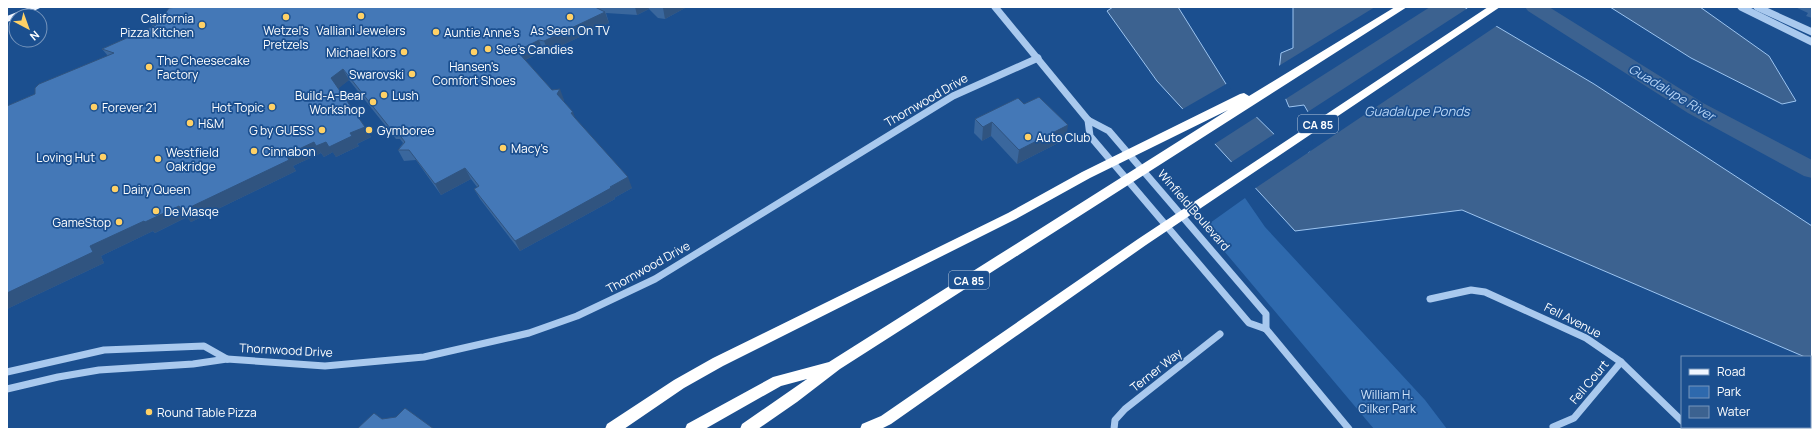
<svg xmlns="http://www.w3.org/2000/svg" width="1819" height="436" viewBox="0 0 1819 436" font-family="Manrope,sans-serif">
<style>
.green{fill:#2e69ad}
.water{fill:#3c6290;stroke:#9cc4f0}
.pier{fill:#1b4f8f}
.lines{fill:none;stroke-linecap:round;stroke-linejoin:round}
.river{fill:#3c6290;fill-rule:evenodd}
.minor{stroke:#a9c9ee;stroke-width:7}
.major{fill:#f0f6ff;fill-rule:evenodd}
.highway{fill:#fff;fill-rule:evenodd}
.wall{fill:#3a679d}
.shaded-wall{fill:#305480}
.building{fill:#4478b7;stroke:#305480}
.poi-dot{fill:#ffd166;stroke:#1b4f8f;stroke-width:1.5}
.labels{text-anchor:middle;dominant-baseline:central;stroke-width:3.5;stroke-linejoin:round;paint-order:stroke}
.shield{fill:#1b4f8f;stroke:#bbcadd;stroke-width:1}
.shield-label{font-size:11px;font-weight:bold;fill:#fff}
.poi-label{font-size:12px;fill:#fff;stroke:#1b4f8f;text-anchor:start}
.street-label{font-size:12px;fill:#fff;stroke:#1b4f8f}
.park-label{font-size:12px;fill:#cfe3fa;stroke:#1b4f8f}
.water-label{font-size:13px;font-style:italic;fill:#b5d3f5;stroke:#1b4f8f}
</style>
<rect width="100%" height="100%" fill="#1b4f8f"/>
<path class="green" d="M1245,198l20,29 160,173 22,29h-73l-155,-184 -9,-22z"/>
<g class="water">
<path d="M1113,7h65l53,85 55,54 23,6 7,-9 -5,-26 -7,-12 -15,2 -11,-27 3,-27 12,-5v-41h171l130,77 218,142v134l-2,-3h-5l-343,-147 -167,21 -138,-150 -50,-70z"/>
<path d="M1610,7h90l69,49 27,45 -14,3 -91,-46z"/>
</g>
<g class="pier">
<path d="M1375,7h55l-146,93 -8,-19 1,-14z"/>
<path d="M1468,8l30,17 -244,164 -24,-26 46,-30 11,11 21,6 5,-7 -4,-26 -3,-4z"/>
<path d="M1228,83l4,8 26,25 -45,29 -32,-35z"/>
</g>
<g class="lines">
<path class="river" d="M1525,7h24l154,96 109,57v18l-8,-2 -116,-63 -160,-102z"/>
<g class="minor">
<path d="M995,7l93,113 21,11 157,183v15"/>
<path d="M1741,7l71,35"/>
<path d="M1757,7l55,25"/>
<path d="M1088,120l2,16 159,187 17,6 83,100"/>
<path d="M1430,299l41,-9 14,2 101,46 35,24 61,59"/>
<path d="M7,372l97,-22 100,-4 23,13"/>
<path d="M7,389l51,-12 41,-7 94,-6 34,-5 98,7 99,-9 105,-24 48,-17 78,-37 298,-183 85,-38"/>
<path d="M1553,427l21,-9 47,-56"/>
<path d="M1688,427l2,2"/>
<path d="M1114,429l1,-9 10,-11 95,-75"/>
</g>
<path class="major" d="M30,7h12l-19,9h-7v3l-9,3v-6z"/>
<g class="highway">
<path d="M1395,7h12l-567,362 -43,33 -39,27h-18l2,-5 65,-45 -26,7 -76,43h-20l2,-5 86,-47 56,-15 399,-252 -138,68 -74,41 -293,147 -39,22 -60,41h-19l2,-5 67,-44 39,-22 295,-145 74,-41 158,-78 4,-1 5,3z"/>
<path d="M1488,7h12l-354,238 -255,179 -10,5h-21l2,-5 19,-8 257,-177z"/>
</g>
</g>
<g class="wall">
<path d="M177,7h509l-1,1 -20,11 -7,-1 -9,-9 -12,6 -31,-2 3,10 -61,29 -5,-1 -18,9 27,30 12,10 -1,1 13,19 56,68 -18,10 1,1 -95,52 -40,-52 -6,-10 3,-2 -6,-8 -30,16 -25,-35 -12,1 -6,-11 5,-7 -3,-4h-4l-47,-59 -11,8 33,49 -14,7 2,2 -23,11 -3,-5 -9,5 -3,-4 -28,13 3,5 -105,51 -4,-5 -32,16 -2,-2 -52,25 3,7 -97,46v-203l28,-12 73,-38 -6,-7 51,-23 -3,-3z"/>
<path d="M1795,7h17v11l-6,-2 2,-3z"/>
<path d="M1024,104l42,35 -49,25 -26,-28 -9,5 -8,-8 1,-14z"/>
</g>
<g class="shaded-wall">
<path d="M635,7h13l1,2 -12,6z"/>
<path d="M664,7h22l-1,1 -20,11 -2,-11z"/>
<path d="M605,12l4,11 -61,29 -4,-11z"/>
<path d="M539,40l4,11 -22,11 -4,-11z"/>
<path d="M343,69l6,11 -11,9 -7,-11z"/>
<path d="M560,89l4,11 -3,5 -4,-11z"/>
<path d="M573,112l4,11 -6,-10z"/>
<path d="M992,122l-1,14 -9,5 1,-14z"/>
<path d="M1068,125l-2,14 -49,25 2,-14z"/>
<path d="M365,127l6,10 -14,7 2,2 -23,11 -7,-10 21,-14z"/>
<path d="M314,142l7,11 -28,13 3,5 -105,51 -4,-5 -32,16 -2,-2 -52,25 3,7 -97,46v-16l83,-47 54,-25 35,-15z"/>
<path d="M326,142l7,10 -9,5 -8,-11z"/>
<path d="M465,168l6,11 -30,16 -6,-11z"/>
<path d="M628,177l4,11 -18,10 1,1 -95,52 -5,-10z"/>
</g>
<g class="building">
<path d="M177,7h418l10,5 -61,29 -5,-1 -22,11 35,39 8,-1 -3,5 16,18 -2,1 4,5 53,59 -18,10 1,1 -96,53 -41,-52 5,-3 -14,-18 -30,16 -26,-34h-11l7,-8 -11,-14h-4l-47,-59 -12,9 34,49 -15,6 2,3 -23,11 -3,-5 -10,4 -2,-4 -28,13 3,5 -107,51 -3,-5 -34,16 -1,-1 -54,25 3,6 -86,41v-187l28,-12v-6l4,-4 75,-31 -12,-4 54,-24 -6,-2 13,-7 6,-8z"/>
<path d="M1039,97l29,28 -49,25 -27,-28 -9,5 -8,-8 43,-21 6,6z"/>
<path d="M405,408l29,21h-77l17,-16 8,6 14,-2z"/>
</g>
<g class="poi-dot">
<circle cx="361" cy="16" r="4"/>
<circle cx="286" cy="17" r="4"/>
<circle cx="570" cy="17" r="4"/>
<circle cx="202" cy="25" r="4"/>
<circle cx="436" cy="32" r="4"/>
<circle cx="488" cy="49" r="4"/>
<circle cx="404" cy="52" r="4"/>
<circle cx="474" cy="52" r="4"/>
<circle cx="149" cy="67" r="4"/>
<circle cx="412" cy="74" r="4"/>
<circle cx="384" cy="95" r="4"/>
<circle cx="373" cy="102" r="4"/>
<circle cx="94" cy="107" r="4"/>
<circle cx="272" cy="107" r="4"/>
<circle cx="190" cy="123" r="4"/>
<circle cx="322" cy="130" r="4"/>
<circle cx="369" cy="130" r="4"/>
<circle cx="1028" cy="137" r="4"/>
<circle cx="503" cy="148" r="4"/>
<circle cx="254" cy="151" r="4"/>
<circle cx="103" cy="157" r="4"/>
<circle cx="158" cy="159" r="4"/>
<circle cx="115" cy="189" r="4"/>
<circle cx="156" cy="211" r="4"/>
<circle cx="119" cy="222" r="4"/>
<circle cx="149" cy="412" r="4"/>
</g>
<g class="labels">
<g class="shield">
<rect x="1298" y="115" width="40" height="18" rx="3"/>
<rect x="949" y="271" width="40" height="18" rx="3"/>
</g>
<g class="shield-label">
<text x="1318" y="124">CA 85</text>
<text x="969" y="280">CA 85</text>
</g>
<g class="poi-label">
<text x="194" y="18" text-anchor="end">California<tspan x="194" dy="14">Pizza Kitchen</tspan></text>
<text x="286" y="30" text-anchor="middle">Wetzel's<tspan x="286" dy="14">Pretzels</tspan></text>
<text x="361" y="30" text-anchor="middle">Valliani Jewelers</text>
<text x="570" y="30" text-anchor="middle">As Seen On TV</text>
<text x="444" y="32">Auntie Anne's</text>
<text x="496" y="49">See's Candies</text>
<text x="396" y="52" text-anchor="end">Michael Kors</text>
<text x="157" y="60">The Cheesecake<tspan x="157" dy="14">Factory</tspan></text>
<text x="474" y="66" text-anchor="middle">Hansen's<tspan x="474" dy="14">Comfort Shoes</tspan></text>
<text x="404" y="74" text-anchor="end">Swarovski</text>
<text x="365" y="95" text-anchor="end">Build-A-Bear<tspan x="365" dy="14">Workshop</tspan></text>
<text x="392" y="95">Lush</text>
<text x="102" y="107">Forever 21</text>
<text x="264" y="107" text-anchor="end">Hot Topic</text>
<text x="198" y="123">H&amp;M</text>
<text x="314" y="130" text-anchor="end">G by GUESS</text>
<text x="377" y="130">Gymboree</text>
<text x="1036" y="137">Auto Club</text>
<text x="511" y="148">Macy's</text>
<text x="262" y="151">Cinnabon</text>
<text x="166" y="152">Westfield<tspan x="166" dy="14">Oakridge</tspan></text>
<text x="95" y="157" text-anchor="end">Loving Hut</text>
<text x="123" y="189">Dairy Queen</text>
<text x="164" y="211">De Masqe</text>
<text x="111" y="222" text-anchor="end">GameStop</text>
<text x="157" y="412">Round Table Pizza</text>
</g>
<g class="street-label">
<text transform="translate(926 100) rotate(-30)">Thornwood Drive</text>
<text transform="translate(1194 210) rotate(49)">Winfield Boulevard</text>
<text transform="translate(648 267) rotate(-29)">Thornwood Drive</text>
<text transform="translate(1573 320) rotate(27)">Fell Avenue</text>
<text transform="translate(286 350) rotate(3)">Thornwood Drive</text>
<text transform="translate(1156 370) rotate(-38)">Terner Way</text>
<text transform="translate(1589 382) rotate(-50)">Fell Court</text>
</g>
<g class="park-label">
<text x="1387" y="394">William H.<tspan x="1387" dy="14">Cilker Park</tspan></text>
</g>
<g class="water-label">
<text transform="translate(1672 92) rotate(31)">Guadalupe River</text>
<text x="1417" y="111">Guadalupe Ponds</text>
</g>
</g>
<rect width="1819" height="436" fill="none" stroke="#ffffff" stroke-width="16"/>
<rect x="1681" y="356" width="130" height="72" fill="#1b4f8f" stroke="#7695bc"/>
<rect x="1689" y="369" width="20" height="6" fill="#f0f6ff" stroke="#7695bc"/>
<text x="1717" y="376" font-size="12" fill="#ffffff">Road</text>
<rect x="1689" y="386" width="20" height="12" fill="#2e69ad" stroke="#7695bc"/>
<text x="1717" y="396" font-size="12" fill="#ffffff">Park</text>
<rect x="1689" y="406" width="20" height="12" fill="#3c6290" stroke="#7695bc"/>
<text x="1717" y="416" font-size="12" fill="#ffffff">Water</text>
<g transform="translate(28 28) rotate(139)"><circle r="19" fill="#1b4f8f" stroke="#7695bc"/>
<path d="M0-3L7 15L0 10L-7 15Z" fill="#ffd166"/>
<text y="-6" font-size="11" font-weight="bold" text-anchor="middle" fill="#ffffff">N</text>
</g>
</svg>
